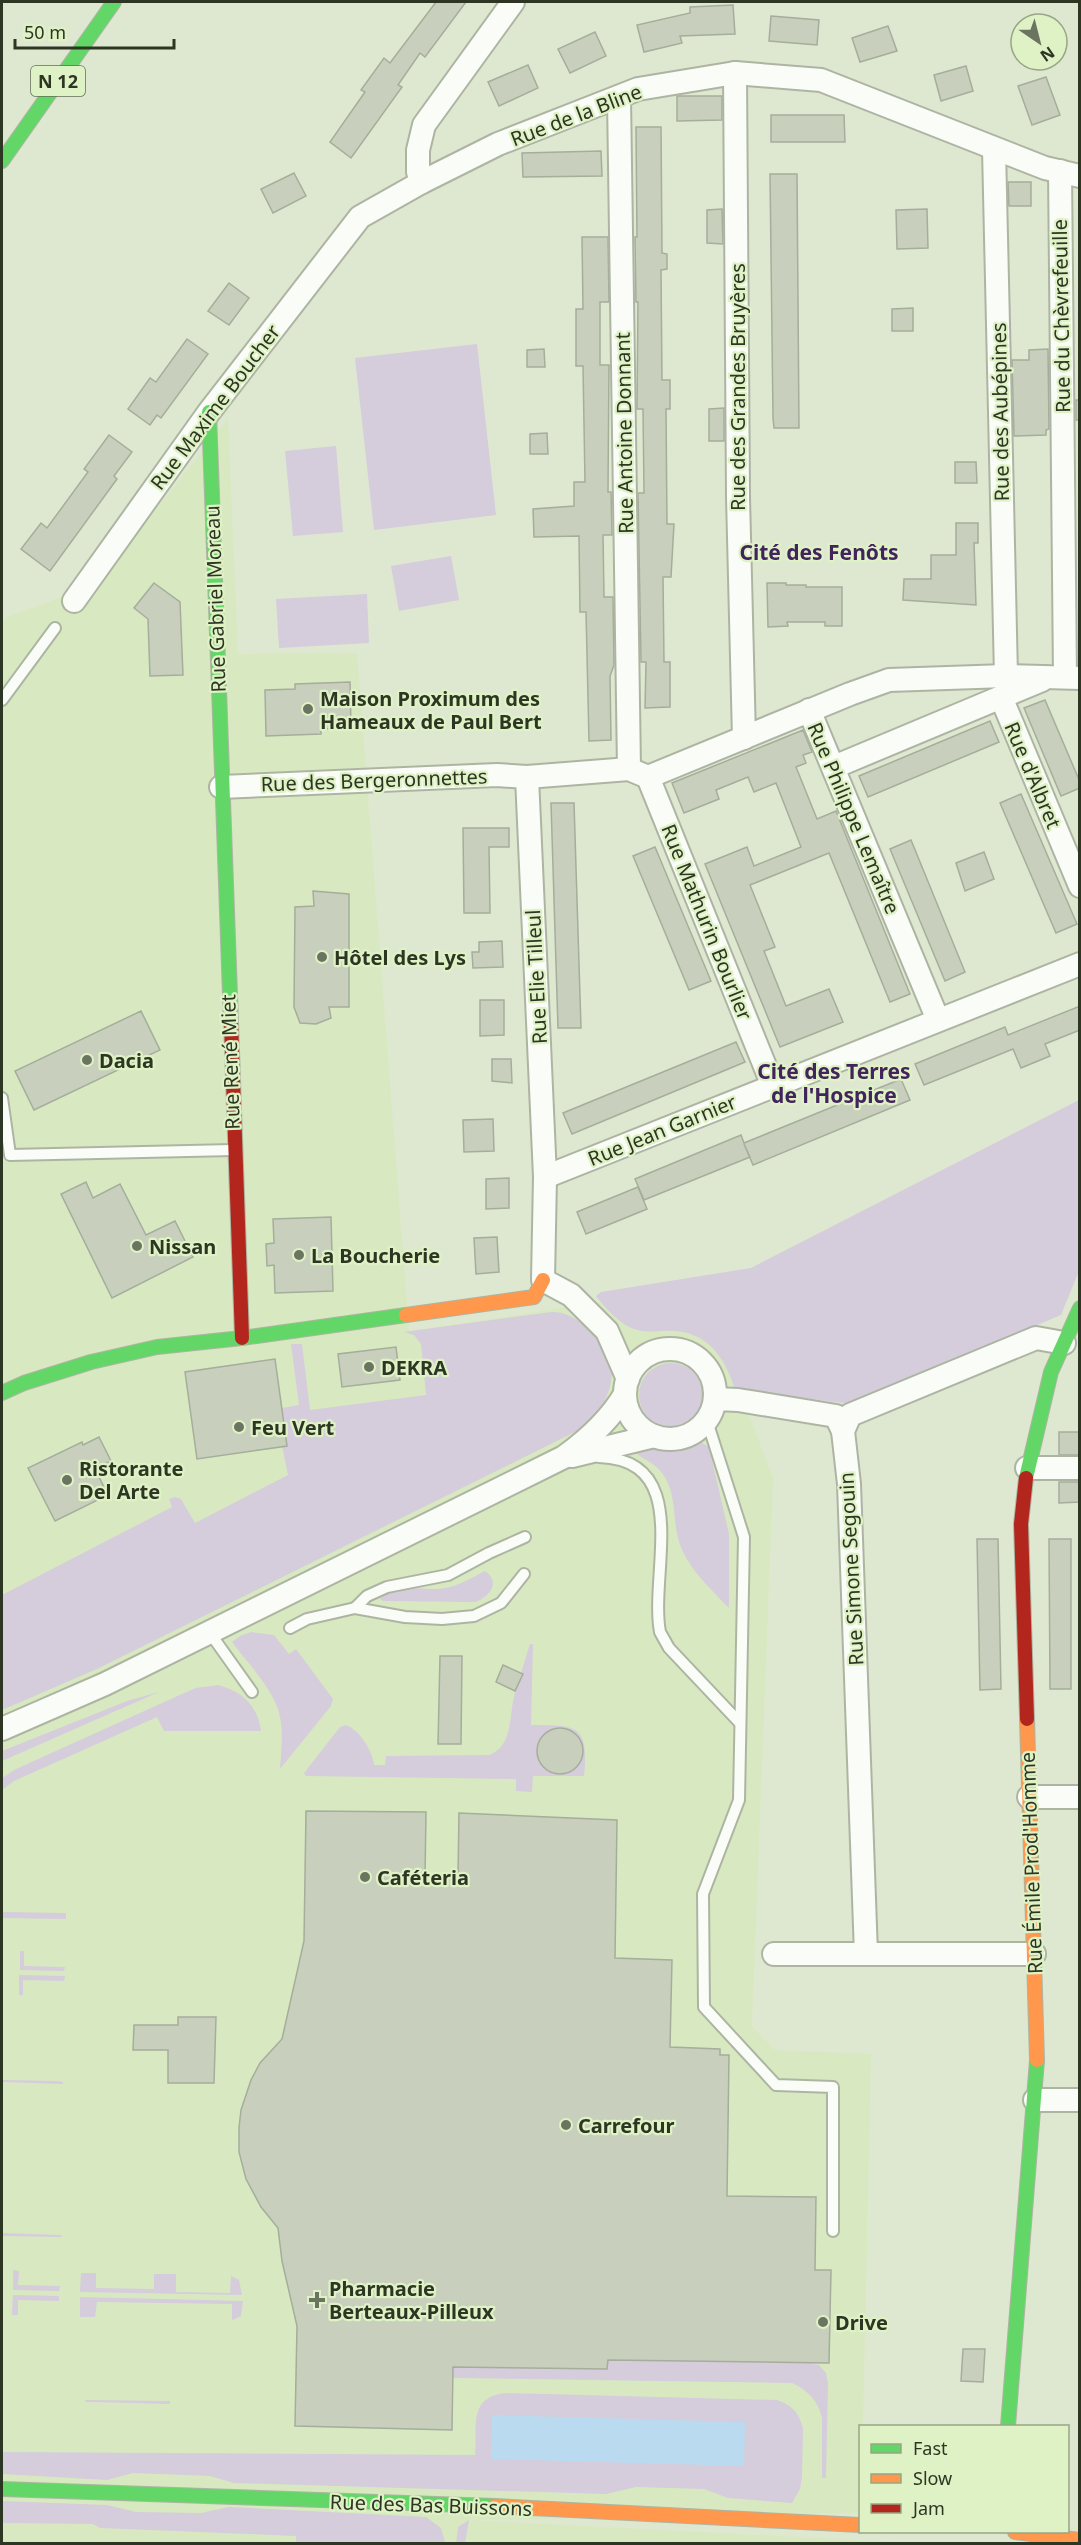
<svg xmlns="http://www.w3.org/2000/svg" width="1081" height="2545" viewBox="0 0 1081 2545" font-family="'Noto Sans',sans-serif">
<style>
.built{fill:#d8e9c1}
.green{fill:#d5ccdc}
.water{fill:#badbef}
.building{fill:#c8d0bd;stroke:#a5ad9b;stroke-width:1.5}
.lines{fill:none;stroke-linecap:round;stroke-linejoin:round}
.lane-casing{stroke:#adb5a2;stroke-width:14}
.street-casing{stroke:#adb5a2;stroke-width:26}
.fast-casing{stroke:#adb5a2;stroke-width:16}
.slow-casing{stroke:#adb5a2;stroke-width:16}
.jam-casing{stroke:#adb5a2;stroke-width:16}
.lane{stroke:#fafcf8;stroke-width:10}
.street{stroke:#fafcf8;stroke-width:22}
.fast{stroke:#63d668;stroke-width:14}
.slow{stroke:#ff974d;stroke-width:14}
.jam{stroke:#b3261e;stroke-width:14}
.poi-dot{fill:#6b7460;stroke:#dff2c5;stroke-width:2}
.labels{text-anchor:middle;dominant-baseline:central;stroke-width:4.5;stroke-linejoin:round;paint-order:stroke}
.shield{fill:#dff2c5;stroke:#626e54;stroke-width:1.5}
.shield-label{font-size:18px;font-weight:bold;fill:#2d3523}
.street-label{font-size:20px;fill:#2d3523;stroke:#dff2c5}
.poi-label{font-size:20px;font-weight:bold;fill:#2d3523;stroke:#dff2c5;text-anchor:start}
.neighbourhood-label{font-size:21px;font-weight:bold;fill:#42245c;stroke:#dff2c5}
</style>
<rect width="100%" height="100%" fill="#dee8d0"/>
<path class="built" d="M228,418l10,236 119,-1 52,678 291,-44 73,191 -21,548 23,24 96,4 -8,372h-3v87l-391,7 447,23 -914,1v-1921l5,-6 91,-33z"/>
<g class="green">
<path d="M477,344l19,171 -122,15 -19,-172z"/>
<path d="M336,446l7,86 -50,4 -8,-85z"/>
<path d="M451,556l8,44 -60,11 -8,-45z"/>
<path d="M367,594l2,49 -90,5 -3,-49z"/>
<path d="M1079,1100v171l-18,44 -210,89 -79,-10 -36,-1c-9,-31 -25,-59 -60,-62 -14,-1 -28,3 -42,-2 -14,-5 -29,-21 -38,-33l5,-4 150,-24z"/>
<path d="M551,1312c16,0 25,6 37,17 8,9 18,19 22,31 7,21 -7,50 -21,65l-492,244 -95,41v-115l170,-88 -3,-8 6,-2 6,2 14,24 93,-48 -6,-29 5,-1 -5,-37 17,-3 -8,-61h11l8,66 116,-15 -5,-51 -7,-9 -10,-3z"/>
<circle cx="671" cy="1395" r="32"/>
<path d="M702,1443l7,4 20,87v74c-19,-20 -44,-42 -51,-70 -5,-20 -2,-40 -12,-59 -9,-18 -28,-20 -33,-30l16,-1 29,4z"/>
<path d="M485,1571c16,11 5,25 -9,31l-93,-1 -3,-2c14,-18 46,-7 65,-11 14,-2 28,-11 40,-17z"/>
<path d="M251,1632l23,3 15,19 7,-5 37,50 -2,7 -51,63c1,-18 4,-38 -1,-56 -5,-23 -33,-52 -47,-71l8,-6z"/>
<path d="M530,1644h3l-2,81c47,0 58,0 53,51h-51l-1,16 -16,-1v-12l-210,-3 -2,-3 36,-46 6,-2c14,5 27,27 28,40h11l1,-9 103,-1c24,-9 20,-38 25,-58 1,-8 5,-15 9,-22l-2,-2z"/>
<path d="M218,1685c24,6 40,21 43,46h-97l-7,-14 -143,64 -12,9v-12l14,-9 166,-75 14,-6z"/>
<path d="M159,1692l-157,69v-10l125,-50z"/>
<path d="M2,1912l64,1v6l-64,-1z"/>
<path d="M20,1951h4v15l41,1 -1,4 -44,-1z"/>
<path d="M19,1975l46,1 -1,5 -41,-1v15h-4z"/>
<path d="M2,2080l55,1 6,1v2l-61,-2z"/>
<path d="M2,2233l59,2 1,2 -60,-1z"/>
<path d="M13,2270l6,1 -1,14 42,1 -1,5 -46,-1z"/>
<path d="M81,2273h15v15l58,1v-15h22v18l54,1 1,-17 8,4 3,15 -162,-3z"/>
<path d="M13,2295l46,1v5l-41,-1v15h-6z"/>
<path d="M80,2297l163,4 -2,15 -9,4v-16l-135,-2 -2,15h-15z"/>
<path d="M608,2360l198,2 13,3 7,8 2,10 -2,95h-4v-60c-4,-17 -14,-28 -30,-35l-339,-5v-11l154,2z"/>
<path d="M505,2393l272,7c15,5 22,13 26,28l-1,49 -2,12 -8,14 -64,-5 -24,-9 -68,-2 -30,7 -372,-11 -24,-7 -77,-3 -26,7 -105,-6v-22l473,3c3,-28 -8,-57 30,-62z"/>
<path d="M85,2400l85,1v3l-78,-2h-6z"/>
<path d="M2,2501l105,4 29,7 65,1 28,-6 197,10 15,11 4,14 -149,2v-8l-196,-8 -7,-4 -91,-1z"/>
<path d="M469,2520l-4,23 -9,1 2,-17z"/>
</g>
<path class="water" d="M492,2415l253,7 -1,44 -253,-7z"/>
<g class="building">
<path d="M436,2h30l-41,55 -5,-4 -22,32 4,2 -51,71 -21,-16 35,-50 -4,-2 23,-32 6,5z"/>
<path d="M733,5l2,29 -55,2 2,7 -38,9 -7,-27 53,-12v-6z"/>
<path d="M771,16l48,4 -2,25 -48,-4z"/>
<path d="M888,26l9,25 -37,11 -8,-24z"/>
<path d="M595,32l11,24 -36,17 -12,-24z"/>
<path d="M528,65l10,23 -39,18 -11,-24z"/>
<path d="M966,66l7,25 -32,10 -7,-26z"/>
<path d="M1046,77l14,38 -28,10 -14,-39z"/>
<path d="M677,96h45v24l-45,1z"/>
<path d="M771,115h73l1,27h-74z"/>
<path d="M636,127h25l1,126 5,1v15l-6,1 1,110h8v29h-4l1,115h7l-3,53h-8l1,85h6v45l-25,1 1,-46h-5l-3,-169h6l-1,-84h-6l1,-107h-2l-1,-65h2z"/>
<path d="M601,151l1,25 -79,1 -1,-24z"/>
<path d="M294,173l12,23 -33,17 -12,-24z"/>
<path d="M770,174h27l2,254h-25l-1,-10z"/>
<path d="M1008,182h23v24h-22z"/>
<path d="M722,209l1,35 -16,-1v-33z"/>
<path d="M927,209l1,39 -31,1 -1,-39z"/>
<path d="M582,237h26l1,65h-9v63h9l-1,127h3l1,43h-9l1,62h9l1,68 -4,11 1,64 -22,1 -3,-129h-6l-1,-76 -45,1 -1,-28 41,-3v-24h11l-2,-116h-7v-57h7z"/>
<path d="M229,283l20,15 -20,27 -21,-14z"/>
<path d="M913,308v23h-21v-22z"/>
<path d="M187,339l21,15 -47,64 -4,-3 -7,10 -22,-16 22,-31 6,4z"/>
<path d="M544,349l1,18h-18v-17z"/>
<path d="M1048,349l1,80 -3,1v5l-32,1 -2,-76h17v-10z"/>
<rect x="1076" y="400" width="4" height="20"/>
<path d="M724,408v33h-15v-32z"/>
<path d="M547,433l1,21h-18v-20z"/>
<path d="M109,435l23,17 -18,24 3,3 -67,92 -29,-22 20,-26 6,5 41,-56 -4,-3z"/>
<path d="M955,462h21l1,21h-22z"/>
<path d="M956,523h22v20h-4l2,62 -73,-5 1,-21h27v-24h25z"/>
<path d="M154,583l26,19 3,73 -33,1 -2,-57 -14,-11z"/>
<path d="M767,583h19v2h20v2h36v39h-17v-4h-38l1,4 -20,1z"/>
<path d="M350,682l1,46 -30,1v5l-55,2 -1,-46 30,-1v-5z"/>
<path d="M1045,700l35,82v6l-19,8 -37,-88z"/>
<path d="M990,721l9,21 -131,55 -9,-21z"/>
<path d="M803,730l9,22 -9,3 3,8 -10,4 21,52 19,-8 74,183 -20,8 -61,-149 -79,32 25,62 -11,4 22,55 43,-17 14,33 -63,25 -75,-183 42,-17 7,19 47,-19 -25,-64 -22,9 -6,-15 -32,13 3,9 -35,14 -12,-30z"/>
<path d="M1021,794l56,130 -21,9 -56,-130z"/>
<path d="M551,803h23l7,225h-23z"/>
<path d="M463,828h46v19h-20l1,66h-26z"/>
<path d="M911,840l54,132 -20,9 -55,-132z"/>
<path d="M655,847l56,134 -22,9 -56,-134z"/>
<path d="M984,852l10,27 -29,12 -9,-28z"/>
<path d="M313,891l36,3v113h-20l2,11 -15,6 -16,-1 -6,-16 1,-100 19,-1z"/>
<path d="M502,941l1,26 -30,1 -1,-16h7v-10z"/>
<path d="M480,1000h24v35l-24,1z"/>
<path d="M1080,1006v24l-35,14 5,12 -29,12 -8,-19 -89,36 -9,-21 90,-37 3,8z"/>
<path d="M141,1011l19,39 -126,60 -19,-39z"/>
<path d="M736,1042l9,20 -173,72 -9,-21z"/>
<path d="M492,1059h19l1,24 -20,-2z"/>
<path d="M901,1079l9,21 -157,65 -9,-21 6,13 -106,43 -9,-21 106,-44 3,8z"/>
<path d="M493,1119l1,32 -30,1 -1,-32z"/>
<path d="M509,1178v30l-23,1v-30z"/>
<path d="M86,1182l7,16 27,-14 26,51 29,-14 18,36 -81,41 -51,-104z"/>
<path d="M638,1187l9,22 -61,25 -9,-22z"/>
<path d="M331,1217l2,74 -58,2 -1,-28 -7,1 -1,-22 8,-1 -1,-24z"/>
<path d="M497,1237l2,35 -23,2 -2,-36z"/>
<path d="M396,1347l4,33 -58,7 -4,-33z"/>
<path d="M275,1359l12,87 -90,13 -12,-87z"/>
<rect x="1059" y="1432" width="21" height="23"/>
<path d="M99,1437l12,24 -16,8 13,26 -53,26 -27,-53 54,-26 1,3z"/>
<path d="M1059,1482h21v20l-21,1z"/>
<path d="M977,1539h21l3,150 -21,1z"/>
<path d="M1049,1539h22v150h-21z"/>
<path d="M440,1656h22l-1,88h-23z"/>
<path d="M503,1665l20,9 -8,17 -19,-9z"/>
<circle cx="560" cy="1751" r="23"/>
<path d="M306,1811l120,1 -1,65h33l1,-64 158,7 -2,138 57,2 -2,87 50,2v6h9l-2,141 89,1 -1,73h16l-2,93 -221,-3 -1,9 -154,-2 -1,63 -157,-4 2,-100 -15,-65 -4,-33 -17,-21 -15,-28 -7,-27v-24l2,-18 10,-30 9,-17 22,-24 22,-98z"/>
<path d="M178,2017h38l-2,66h-46v-33h-35l1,-25h44z"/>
<path d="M963,2349h22l-2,33 -22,-1z"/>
</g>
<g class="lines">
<g class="lane-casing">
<g id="lane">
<path d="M2,700l53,-72"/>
<path d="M2,1098l8,57 223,-5"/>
<path d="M707,1421l37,116 -5,263 -36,94 1,113 72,78 57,2v144"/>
<path d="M599,1457c95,3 50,116 61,175l9,16 70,74"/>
<path d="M355,1608l12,-12 20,-9 61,-12 41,-22 36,-16"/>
<path d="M290,1628l17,-9 48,-11 50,9 37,2 32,-3 27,-13 23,-29"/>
<path d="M210,1633l42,59"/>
</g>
</g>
<g class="street-casing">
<g id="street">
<path d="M735,73l3,424 6,241"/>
<path d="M619,98l10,671"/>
<path d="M994,149l12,527"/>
<path d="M1060,171l5,506"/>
<path d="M422,182l-4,-10v-22l6,-25 89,-123"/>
<path d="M74,601l135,-189 151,-195 62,-35 76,-38 140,-55 97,-16 86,7 224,88 35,8"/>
<path d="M1001,697l79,189"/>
<path d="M809,710l129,310"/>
<path d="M834,767l208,-87"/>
<path d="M527,777l18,400 -2,103 28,15 36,36 21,48"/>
<path d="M648,777l202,-83 39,-14 117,-4 74,2"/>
<path d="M221,787l276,-12 30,2 102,-8 19,8 125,309"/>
<path d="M545,1177l535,-213"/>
<circle cx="670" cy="1394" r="45"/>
<path d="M715,1399l23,1 98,16 7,15"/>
<path d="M572,1456l82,-20"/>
<path d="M1027,1468h53"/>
<path d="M2,1729l103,-45 459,-227c25,-18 46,-37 61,-63"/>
<path d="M1029,1797h51"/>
<path d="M774,1954h260"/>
<path d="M866,1954l-17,-470 -6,-53 7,-16 186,-77 28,5"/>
<path d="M1035,2100h45"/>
</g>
</g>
<g class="fast-casing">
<g id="fast">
<path d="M2,161l112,-159"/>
<path d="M209,412l22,610"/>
<path d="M2,1393l22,-10 67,-21 66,-15 85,-9 164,-23"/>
<path d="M1026,1478l25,-106 29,-64"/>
<path d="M1008,2426l29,-366"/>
<path d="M2,2489l493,17"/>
</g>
</g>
<g class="slow-casing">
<g id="slow">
<path d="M406,1315l128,-18 9,-17"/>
<path d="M1027,1719l10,341"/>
<path d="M495,2506l365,19"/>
<path d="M1015,2532l65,8"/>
</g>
</g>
<g class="jam-casing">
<g id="jam">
<path d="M231,1022l11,316"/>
<path d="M1026,1478l-5,46 6,195"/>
</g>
</g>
<use href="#lane" class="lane"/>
<use href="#street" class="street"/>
<use href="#fast" class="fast"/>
<use href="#slow" class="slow"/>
<use href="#jam" class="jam"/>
</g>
<g class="poi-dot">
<circle cx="308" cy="709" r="6"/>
<circle cx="322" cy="957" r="6"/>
<circle cx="87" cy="1060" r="6"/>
<circle cx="137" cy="1246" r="6"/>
<circle cx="299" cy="1255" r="6"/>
<circle cx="369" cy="1367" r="6"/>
<circle cx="239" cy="1427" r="6"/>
<circle cx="67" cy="1480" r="6"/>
<circle cx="365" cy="1877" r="6"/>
<circle cx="566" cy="2125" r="6"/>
<path d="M314 2291h6v6h6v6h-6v6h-6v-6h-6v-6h6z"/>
<circle cx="823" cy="2322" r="6"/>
</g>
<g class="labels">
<rect class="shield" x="31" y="66" width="54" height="30" rx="4.5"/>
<g class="shield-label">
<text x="58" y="81">N 12</text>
</g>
<g class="street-label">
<text transform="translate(576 115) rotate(-21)">Rue de la Bline</text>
<text transform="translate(1061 316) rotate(-91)">Rue du Chèvrefeuille</text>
<text transform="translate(737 387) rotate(-90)">Rue des Grandes Bruyères</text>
<text transform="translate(215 407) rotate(-53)">Rue Maxime Boucher</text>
<text transform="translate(1000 412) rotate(-91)">Rue des Aubépines</text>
<text transform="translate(624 433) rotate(-91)">Rue Antoine Donnant</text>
<text transform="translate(215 599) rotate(-92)">Rue Gabriel Moreau</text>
<text transform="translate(1033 775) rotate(67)">Rue d'Albret</text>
<text transform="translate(374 780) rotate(-2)">Rue des Bergeronnettes</text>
<text transform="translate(854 818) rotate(67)">Rue Philippe Lemaître</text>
<text transform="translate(707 922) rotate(68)">Rue Mathurin Bourlier</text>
<text transform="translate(536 977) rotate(-93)">Rue Elie Tilleul</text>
<text transform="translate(230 1062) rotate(-92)">Rue René Miet</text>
<text transform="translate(662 1130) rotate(-22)">Rue Jean Garnier</text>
<text transform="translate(851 1569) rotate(-93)">Rue Simone Segouin</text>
<text transform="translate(1031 1863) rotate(-92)">Rue Émile Prod'Homme</text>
<text transform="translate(431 2505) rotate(2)">Rue des Bas Buissons</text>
</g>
<g class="poi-label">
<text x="320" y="698">Maison Proximum des<tspan x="320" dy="23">Hameaux de Paul Bert</tspan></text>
<text x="334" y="957">Hôtel des Lys</text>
<text x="99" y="1060">Dacia</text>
<text x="149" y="1246">Nissan</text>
<text x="311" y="1255">La Boucherie</text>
<text x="381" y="1367">DEKRA</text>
<text x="251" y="1427">Feu Vert</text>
<text x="79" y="1468">Ristorante<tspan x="79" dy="23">Del Arte</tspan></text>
<text x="377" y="1877">Caféteria</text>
<text x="578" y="2125">Carrefour</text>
<text x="329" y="2288">Pharmacie<tspan x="329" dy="23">Berteaux-Pilleux</tspan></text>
<text x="835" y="2322">Drive</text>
</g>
<g class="neighbourhood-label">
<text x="819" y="552">Cité des Fenôts</text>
<text x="834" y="1071">Cité des Terres<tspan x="834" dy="24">de l'Hospice</tspan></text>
</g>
</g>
<rect width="1081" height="2545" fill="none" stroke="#2d3523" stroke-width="6"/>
<rect x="859" y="2425" width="210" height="108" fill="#dff2c5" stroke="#98a684" stroke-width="1.5"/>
<rect x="871" y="2444" width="30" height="9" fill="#63d668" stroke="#98a684" stroke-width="1.5"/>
<text x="913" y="2455" font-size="18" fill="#2d3523">Fast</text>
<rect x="871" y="2474" width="30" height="9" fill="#ff974d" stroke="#98a684" stroke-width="1.5"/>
<text x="913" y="2485" font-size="18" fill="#2d3523">Slow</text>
<rect x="871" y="2504" width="30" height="9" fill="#b3261e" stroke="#98a684" stroke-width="1.5"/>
<text x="913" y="2515" font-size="18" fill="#2d3523">Jam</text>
<g transform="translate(1039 42) rotate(145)"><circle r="28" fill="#dff2c5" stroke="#98a684" stroke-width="1.5"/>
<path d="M0-4.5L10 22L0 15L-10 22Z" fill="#6b7460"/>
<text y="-9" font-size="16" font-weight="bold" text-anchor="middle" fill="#2d3523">N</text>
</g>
<path d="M15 39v9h159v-9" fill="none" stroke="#2d3523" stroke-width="3"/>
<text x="24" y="39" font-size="18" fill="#2d3523" stroke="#dff2c5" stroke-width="4.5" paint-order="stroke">50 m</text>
</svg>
